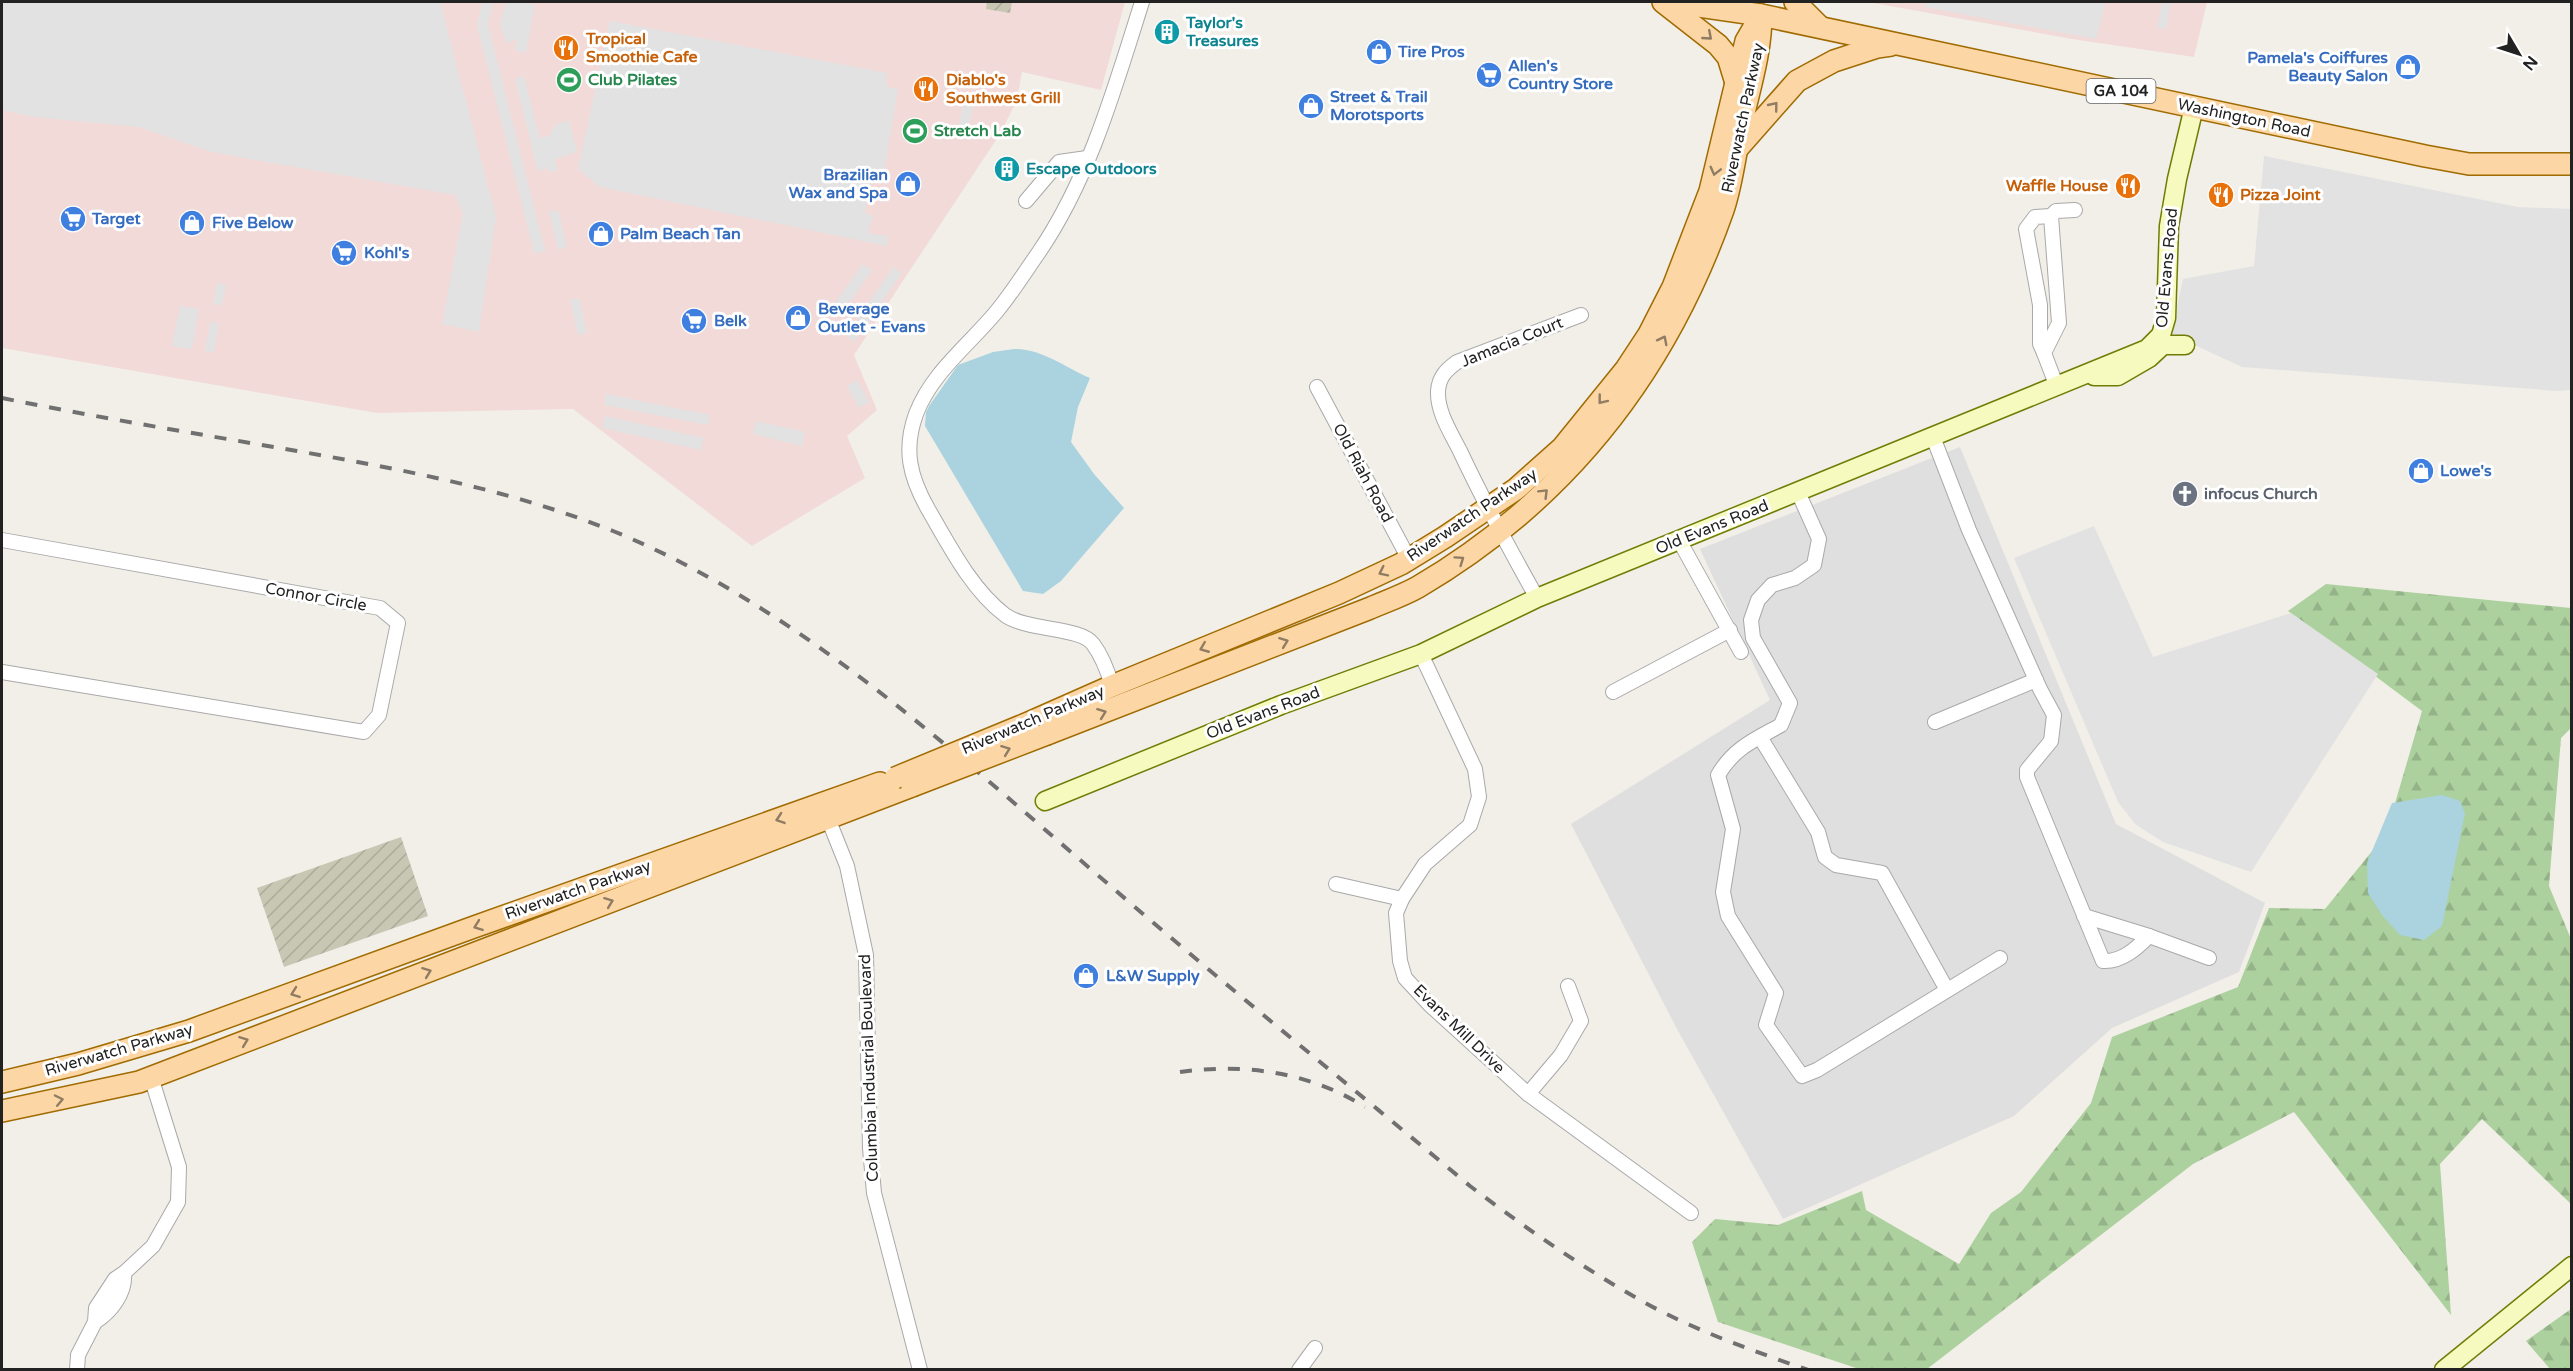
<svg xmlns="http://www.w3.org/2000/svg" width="2573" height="1371" viewBox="0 0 2573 1371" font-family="'Varela Round',sans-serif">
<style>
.residential{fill:#e0dfdf}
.commercial{fill:#f2dad9}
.construction{fill:url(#construction-furrows)}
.forest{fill:url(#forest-firs)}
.parking{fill:#e2e2e2}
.water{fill:#aad3df}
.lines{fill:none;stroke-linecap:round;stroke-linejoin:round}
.street-casing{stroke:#a9a9a9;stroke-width:16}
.secondary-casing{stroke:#707d05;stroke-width:21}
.primary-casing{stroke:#a06b00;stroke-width:24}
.street{stroke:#fff;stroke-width:14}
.secondary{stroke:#f7fabf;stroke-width:18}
.primary{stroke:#fcd6a4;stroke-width:21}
.rail{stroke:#707070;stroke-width:4;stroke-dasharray:12 12;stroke-linecap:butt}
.primary-bridge-casing{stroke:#a06b00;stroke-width:24;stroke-linecap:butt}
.primary-bridge{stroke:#fcd6a4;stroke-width:21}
.oneway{stroke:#8f7c63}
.labels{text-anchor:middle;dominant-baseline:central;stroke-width:6;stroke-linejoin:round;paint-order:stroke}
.shield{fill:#fff;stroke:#646464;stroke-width:1.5}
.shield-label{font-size:15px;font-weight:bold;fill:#222}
.culture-label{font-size:16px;font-weight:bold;fill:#0d838f;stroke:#fff;text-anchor:start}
.food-label{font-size:16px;font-weight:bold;fill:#c56008;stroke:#fff;text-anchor:start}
.shop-label{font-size:16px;font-weight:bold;fill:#366cbe;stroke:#fff;text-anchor:start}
.leisure-label{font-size:16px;font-weight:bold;fill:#27864d;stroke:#fff;text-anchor:start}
.street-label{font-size:16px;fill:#222;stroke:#fff}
.worship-label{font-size:16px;font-weight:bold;fill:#5b616d;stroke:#fff;text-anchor:start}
</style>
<defs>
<pattern id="construction-furrows" width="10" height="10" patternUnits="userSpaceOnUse" patternTransform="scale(1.5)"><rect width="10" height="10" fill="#c7c7b4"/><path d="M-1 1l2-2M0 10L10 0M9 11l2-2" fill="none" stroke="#abab9a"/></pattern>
<pattern id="forest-firs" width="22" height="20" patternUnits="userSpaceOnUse" patternTransform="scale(1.5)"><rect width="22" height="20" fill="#add19e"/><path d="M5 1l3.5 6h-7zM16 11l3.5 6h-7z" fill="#95b388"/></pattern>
</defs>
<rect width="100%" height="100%" fill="#f2efe9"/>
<path class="residential" d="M1960,447l156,377 149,79 -26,69 -127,56 -98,88 -231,103 -106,-190 -106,-205 199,-124 -70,-151z"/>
<g class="commercial">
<path d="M2,2h1123l-24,88 -79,-18 -5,28 -17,34 -146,221 23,55 -30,26 18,42 -113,68 -179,-137 -196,4 -375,-65z"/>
<path d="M1868,2h339l-13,55 -122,-18z"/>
</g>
<g class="construction">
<path d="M987,2h25l-2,11 -24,-4z"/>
<path d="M401,837l27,79 -144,51 -27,-79z"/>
</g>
<g class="forest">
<path d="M2326,584l245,24v120l-10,10 -12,148 22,53v265l-89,-85 -42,45 11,151 -157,-203 -101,52 -266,205h-68l-141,-47 -26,-80 23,-23 63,6 84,-34 4,19 93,54 32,-51 30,-21 70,-89 21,-66 126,-50 31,-79 56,1 61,-75 36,-123 -134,-100z"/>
<path d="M2571,1309v60h-21l-24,-28z"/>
</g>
<g class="parking">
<path d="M2,2h438l56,215 -17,115 -37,-8 21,-111 -8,-18 -211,-37 -36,-7 -69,-24 -105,-10 -32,-7z"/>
<path d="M482,2h11l-5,23 57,226 -11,2 -57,-227z"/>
<path d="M506,2l29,2 -9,49 -11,-3 2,-11 -11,4 -6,-20z"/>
<path d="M1926,2h179l-9,37 -171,-32z"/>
<path d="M2162,2h9l-5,27 -9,-1z"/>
<path d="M610,21l277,52 -1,10 4,5 8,1 -16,95 -11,-2 -6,31 8,3 -5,17 20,3 -1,10 -287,-59 -22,-18z"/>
<path d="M524,76l16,62 9,-2 7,-12 13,-3 8,31 -22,7 3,11 -9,2 -2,-4 -9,3 -23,-92z"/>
<path d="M964,100l10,2 -7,34 -10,-1z"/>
<path d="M2264,156l254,51 53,2v181l-13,1 -316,-24 -71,-33 12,-55 71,-13z"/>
<path d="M558,210l9,37 -9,3 -9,-38z"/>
<path d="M863,264l9,6 -28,41 -10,-7z"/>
<path d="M893,267l9,6 -47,69 -9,-6z"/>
<path d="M217,283l9,2 -4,20 -9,-1z"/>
<path d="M579,298l8,35 -9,2 -8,-35z"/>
<path d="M180,306l19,3 -7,40 -20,-3z"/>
<path d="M210,322l9,1 -5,29 -9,-1z"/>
<path d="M857,380l12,22 -10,6 -12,-22z"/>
<path d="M606,394l104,21 -2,10 -104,-20z"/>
<path d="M605,416l99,22 -3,12 -99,-22z"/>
<path d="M756,421l49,11 -3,14 -49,-12z"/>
<path d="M2094,526l59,131 138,-44 87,61 -127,198 -88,-30 -28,-18 -17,-22 -104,-244z"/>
</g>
<g class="water">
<path d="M1014,349c29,0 50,18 76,29l-12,29 -7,35 23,32 30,34 -63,73 -18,13 -20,-3 -98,-165 1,-14 3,-6 29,-41 35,-13z"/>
<path d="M2442,795l18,6 5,12 -23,113 -18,14 -24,-5 -18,-20 -14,-22 -1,-30 25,-60z"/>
</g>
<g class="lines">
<g class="street-casing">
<g id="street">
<path d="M1026,201l33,-39 28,-4"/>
<path d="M2044,353l-4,-9v-39l-14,-76 9,-12 16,-1"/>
<path d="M1317,387l92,172"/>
<path d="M2057,387l-13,-34 15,-30 -8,-107 5,-5 19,-1"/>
<path d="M1933,437l36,93 71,159 14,26 -3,26 -24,29v7l76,184c19,1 34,-13 46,-25"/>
<path d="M1798,492l21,47 -5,26 -19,13 -23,7 -14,15 -7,20 2,18 37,65 -9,22c-27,15 -47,23 -63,50l15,54 -10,63 5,24 48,77 -10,32 36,51 15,-6 183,-112"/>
<path d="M2,540l378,68 18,15 -19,92 -15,17 -362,-60"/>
<path d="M1679,540l62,112"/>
<path d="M1537,598c-27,-48 -53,-96 -77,-147 -9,-18 -23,-39 -22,-60 1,-14 8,-21 19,-29l124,-47"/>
<path d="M1421,654l54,115 4,28 -9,28 -45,39 -23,35 -6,14 4,48 5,17 25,27 98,89 163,119"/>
<path d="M1112,686c-4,-14 -10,-30 -19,-42 -12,-17 -66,-13 -88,-29 -34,-26 -56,-70 -77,-106 -18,-32 -25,-59 -12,-95 16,-42 53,-69 81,-103 15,-18 28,-39 42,-59 51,-75 76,-165 103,-250"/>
<path d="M1613,692l117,-62"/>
<path d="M1935,722l101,-42"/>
<path d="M1760,737l58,95 7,25 11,8 46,8 65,117"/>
<path d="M825,811l22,55 19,89 4,193 4,45 46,177"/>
<path d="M1336,884l66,15"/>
<path d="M2084,916l65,20 60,22"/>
<path d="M1528,1094l33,-39 20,-34 -13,-35"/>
<path d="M95,1322c16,-10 31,-29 29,-49"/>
<path d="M77,1370l1,-15 17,-33 1,-14 19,-29 9,-6 29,-27 25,-44 1,-35 -28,-90"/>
<path d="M1299,1370l16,-22"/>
</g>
</g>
<g class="secondary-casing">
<g id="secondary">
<path d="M2094,376h24l31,-18 14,-13h22"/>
<path d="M1045,801l236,-96 140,-51 116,-56 610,-249 14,-14 5,-17 3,-92 8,-47 17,-72"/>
<path d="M2444,1370l128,-104"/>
</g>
</g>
<g class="primary-casing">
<g id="primary">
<path d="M1663,2l55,43 10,12 8,26"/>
<path d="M1671,2l90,13 664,141 44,8h103"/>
<path d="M1795,2l25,25"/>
<path d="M1736,150l61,-69 37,-20 43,-14 14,-2"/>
<path d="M1026,724l86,-38 227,-93 62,-29 44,-27 71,-48 46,-41 64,-79 23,-35 24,-47 37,-96 36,-150 14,-24"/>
<path d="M1047,734l321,-125c16,-7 34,-13 50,-22 148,-87 248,-215 305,-377 9,-26 12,-56 18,-84 8,-37 20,-73 20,-111"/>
<path d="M2,1082l76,-18 111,-33 285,-104 406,-144"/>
<path d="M2,1111l137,-29 773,-296"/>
</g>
</g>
<use href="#street" class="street"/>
<use href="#secondary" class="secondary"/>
<use href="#primary" class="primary"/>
<g class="rail">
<path d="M2,398c98,20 197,36 295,53 108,19 214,39 316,80 186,76 343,223 494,352 119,103 242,202 363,303 54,41 110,80 170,114 53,30 111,50 168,70"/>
<path d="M1180,1072c64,-9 130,0 185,35"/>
</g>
<g class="primary-bridge-casing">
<g id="primary-bridge">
<path d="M895,778l131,-54"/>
<path d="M912,786l135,-52"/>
</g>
</g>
<use href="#primary-bridge" class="primary-bridge"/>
</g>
<defs><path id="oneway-chevron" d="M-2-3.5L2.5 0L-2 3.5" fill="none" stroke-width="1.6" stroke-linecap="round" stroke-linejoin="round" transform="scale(1.5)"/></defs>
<g class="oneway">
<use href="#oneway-chevron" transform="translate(1708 36) rotate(41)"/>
<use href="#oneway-chevron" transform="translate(1774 106) rotate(-51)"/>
<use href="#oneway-chevron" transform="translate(1715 171) rotate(104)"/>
<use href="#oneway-chevron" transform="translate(1663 340) rotate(-63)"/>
<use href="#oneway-chevron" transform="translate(1602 400) rotate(128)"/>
<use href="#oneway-chevron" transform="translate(1544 493) rotate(-45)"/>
<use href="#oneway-chevron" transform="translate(1460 560) rotate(-35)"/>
<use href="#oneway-chevron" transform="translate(1383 572) rotate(154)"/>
<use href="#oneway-chevron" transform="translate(1284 642) rotate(-21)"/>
<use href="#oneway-chevron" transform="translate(1204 648) rotate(158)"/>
<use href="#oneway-chevron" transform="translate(1102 713) rotate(-21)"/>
<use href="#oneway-chevron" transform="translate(1006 750) rotate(-21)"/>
<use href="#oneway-chevron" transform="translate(780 819) rotate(161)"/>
<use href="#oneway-chevron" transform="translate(609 902) rotate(-21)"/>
<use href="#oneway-chevron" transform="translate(478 926) rotate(160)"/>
<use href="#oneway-chevron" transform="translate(427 972) rotate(-21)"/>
<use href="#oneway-chevron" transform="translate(295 993) rotate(160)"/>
<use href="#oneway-chevron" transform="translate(244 1041) rotate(-21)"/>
<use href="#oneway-chevron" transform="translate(59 1100) rotate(-12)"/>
</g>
<defs>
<g id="building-disc" transform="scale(1.35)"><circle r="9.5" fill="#0f9aa8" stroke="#fff"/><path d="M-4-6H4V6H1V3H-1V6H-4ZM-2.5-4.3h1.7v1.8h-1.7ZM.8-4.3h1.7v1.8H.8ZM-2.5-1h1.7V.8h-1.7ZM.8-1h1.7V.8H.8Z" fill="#fff"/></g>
<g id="restaurant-disc" transform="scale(1.35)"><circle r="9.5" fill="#e8710a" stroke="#fff"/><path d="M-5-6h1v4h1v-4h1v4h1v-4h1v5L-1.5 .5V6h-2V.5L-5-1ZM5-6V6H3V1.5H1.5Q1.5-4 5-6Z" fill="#fff"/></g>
<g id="shop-disc" transform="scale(1.35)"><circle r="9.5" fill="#3f7fe0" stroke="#fff"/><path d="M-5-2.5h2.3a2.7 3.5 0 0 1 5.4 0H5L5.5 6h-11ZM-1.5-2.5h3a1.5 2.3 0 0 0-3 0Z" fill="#fff"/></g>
<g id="supermarket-disc" transform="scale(1.35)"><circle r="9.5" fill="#3f7fe0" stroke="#fff"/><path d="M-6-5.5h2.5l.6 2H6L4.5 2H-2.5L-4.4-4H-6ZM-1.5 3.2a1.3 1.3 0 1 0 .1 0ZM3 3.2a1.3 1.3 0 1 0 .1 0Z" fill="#fff"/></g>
<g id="stadium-disc" transform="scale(1.35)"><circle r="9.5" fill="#2e9e5b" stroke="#fff"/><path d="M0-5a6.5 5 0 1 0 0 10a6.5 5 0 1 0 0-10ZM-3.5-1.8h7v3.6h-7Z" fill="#fff"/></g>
<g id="church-disc" transform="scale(1.35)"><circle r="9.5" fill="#6b7280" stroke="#fff"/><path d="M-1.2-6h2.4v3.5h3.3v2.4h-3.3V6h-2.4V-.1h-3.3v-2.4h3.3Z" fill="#fff"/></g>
</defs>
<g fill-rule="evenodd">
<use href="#building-disc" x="1167" y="32"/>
<use href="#restaurant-disc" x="566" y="48"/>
<use href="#shop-disc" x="1379" y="52"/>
<use href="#shop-disc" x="2408" y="67"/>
<use href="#supermarket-disc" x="1489" y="75"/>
<use href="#stadium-disc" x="569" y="80"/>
<use href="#restaurant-disc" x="926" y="89"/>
<use href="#shop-disc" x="1311" y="106"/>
<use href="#stadium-disc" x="915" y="131"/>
<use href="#building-disc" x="1007" y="169"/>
<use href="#shop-disc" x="908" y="184"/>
<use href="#restaurant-disc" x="2128" y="186"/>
<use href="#restaurant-disc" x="2221" y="195"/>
<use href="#supermarket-disc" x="73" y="219"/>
<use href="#shop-disc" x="192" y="223"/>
<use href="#shop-disc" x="601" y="234"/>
<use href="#supermarket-disc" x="344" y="253"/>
<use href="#shop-disc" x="798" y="318"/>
<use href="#supermarket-disc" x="694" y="321"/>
<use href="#shop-disc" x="2421" y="471"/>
<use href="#church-disc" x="2185" y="494"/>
<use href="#shop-disc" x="1086" y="976"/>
</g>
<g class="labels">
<rect class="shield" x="2086.5" y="79" width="69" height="24" rx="4.5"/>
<g class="shield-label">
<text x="2121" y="91">GA 104</text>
</g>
<g class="culture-label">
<text x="1186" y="23">Taylor's<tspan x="1186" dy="18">Treasures</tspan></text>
<text x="1026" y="169">Escape Outdoors</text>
</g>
<g class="food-label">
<text x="586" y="39">Tropical<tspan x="586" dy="18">Smoothie Cafe</tspan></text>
<text x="946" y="80">Diablo's<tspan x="946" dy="18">Southwest Grill</tspan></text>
<text x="2108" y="186" text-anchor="end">Waffle House</text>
<text x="2240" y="195">Pizza Joint</text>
</g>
<g class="shop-label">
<text x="1398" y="52">Tire Pros</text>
<text x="2388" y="58" text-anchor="end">Pamela's Coiffures<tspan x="2388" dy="18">Beauty Salon</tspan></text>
<text x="1508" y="66">Allen's<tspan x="1508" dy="18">Country Store</tspan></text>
<text x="1330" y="97">Street &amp; Trail<tspan x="1330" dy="18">Morotsports</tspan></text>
<text x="888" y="175" text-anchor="end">Brazilian<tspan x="888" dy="18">Wax and Spa</tspan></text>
<text x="92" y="219">Target</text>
<text x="212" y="223">Five Below</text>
<text x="620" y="234">Palm Beach Tan</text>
<text x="364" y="253">Kohl's</text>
<text x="818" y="309">Beverage<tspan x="818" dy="18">Outlet - Evans</tspan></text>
<text x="714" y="321">Belk</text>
<text x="2440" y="471">Lowe's</text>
<text x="1106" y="976">L&amp;W Supply</text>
</g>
<g class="leisure-label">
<text x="588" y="80">Club Pilates</text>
<text x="934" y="131">Stretch Lab</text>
</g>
<g class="street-label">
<text transform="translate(1743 118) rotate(-78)">Riverwatch Parkway</text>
<text transform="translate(2244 118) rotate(12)">Washington Road</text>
<text transform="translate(2167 268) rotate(-85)">Old Evans Road</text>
<text transform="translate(1512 342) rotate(-22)">Jamacia Court</text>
<text transform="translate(1363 473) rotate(62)">Old Riah Road</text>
<text transform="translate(1472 515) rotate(-34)">Riverwatch Parkway</text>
<text transform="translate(1712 527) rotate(-22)">Old Evans Road</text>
<text transform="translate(316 597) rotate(10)">Connor Circle</text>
<text transform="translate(1263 713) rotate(-21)">Old Evans Road</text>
<text transform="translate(1033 720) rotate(-23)">Riverwatch Parkway</text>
<text transform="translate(578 890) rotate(-19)">Riverwatch Parkway</text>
<text transform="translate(1459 1029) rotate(44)">Evans Mill Drive</text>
<text transform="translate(119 1050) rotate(-16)">Riverwatch Parkway</text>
<text transform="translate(869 1068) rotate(-92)">Columbia Industrial Boulevard</text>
</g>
<g class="worship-label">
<text x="2204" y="494">infocus Church</text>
</g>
</g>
<rect width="2573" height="1371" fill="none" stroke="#222222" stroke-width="6"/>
<g transform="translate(2519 54) rotate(129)" stroke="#ffffff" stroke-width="4.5" paint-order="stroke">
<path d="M0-4.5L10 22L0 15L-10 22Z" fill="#222222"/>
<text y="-9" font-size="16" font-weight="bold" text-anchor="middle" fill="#222222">N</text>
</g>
</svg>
